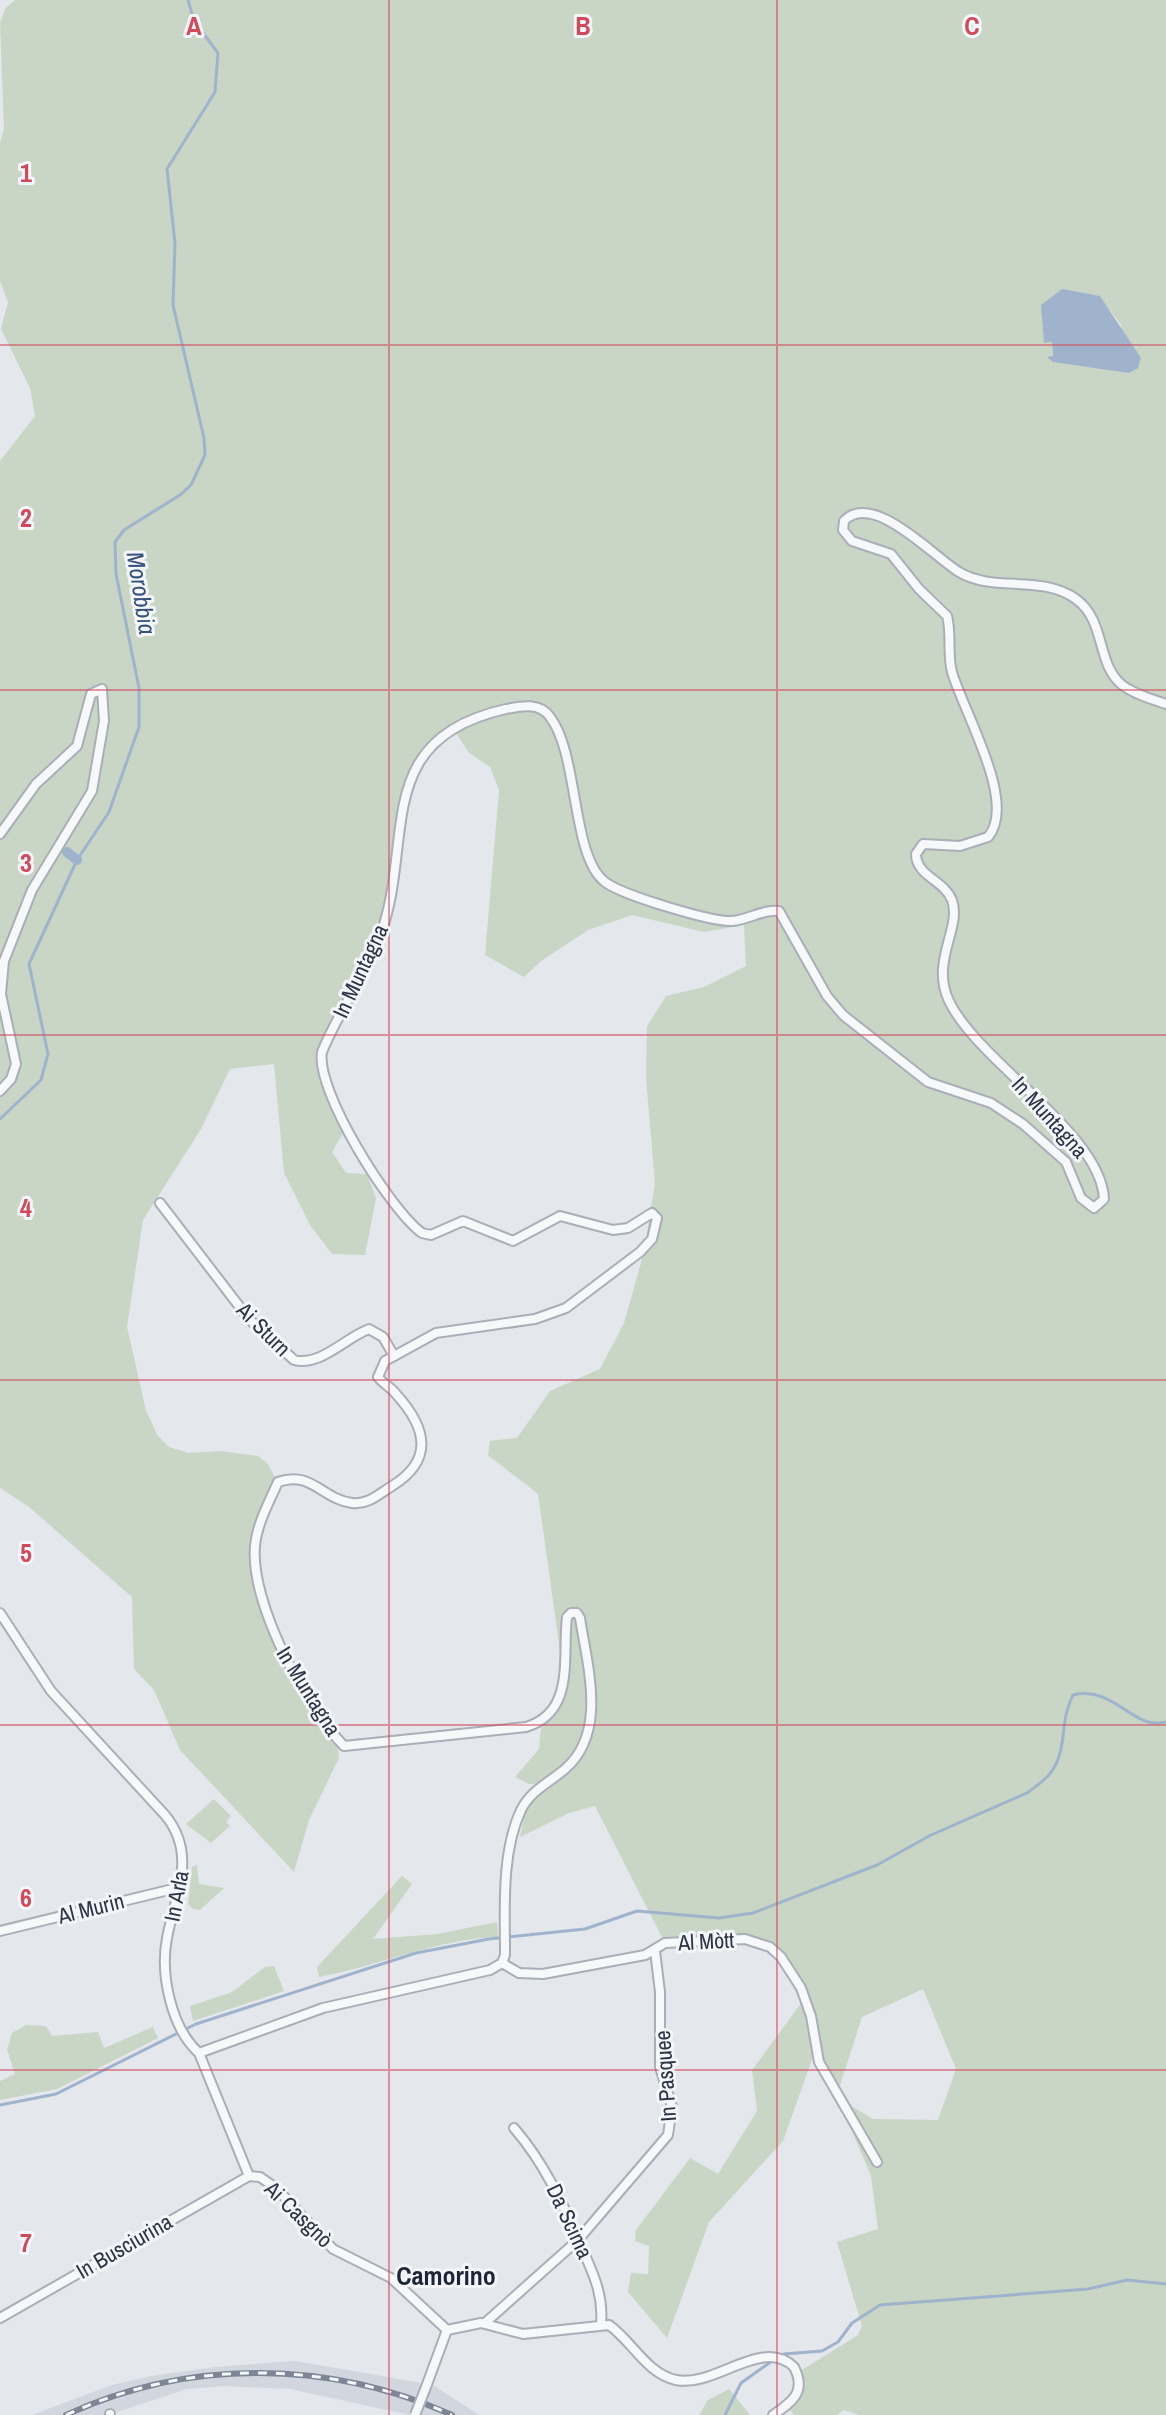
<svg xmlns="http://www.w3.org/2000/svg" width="1166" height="2415" viewBox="0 0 1166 2415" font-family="'Archivo Narrow',sans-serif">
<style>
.built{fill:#d2d6de}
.green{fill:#c9d6c5;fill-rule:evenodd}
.water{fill:#9fb4cc}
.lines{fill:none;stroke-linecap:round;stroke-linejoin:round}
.stream{stroke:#9fb4cc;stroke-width:3}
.canal{stroke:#9fb4cc;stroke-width:10}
.minor-casing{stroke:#a9aeb7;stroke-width:12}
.minor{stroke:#f7f8fa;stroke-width:8}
.rail-casing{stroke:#7d8696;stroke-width:6}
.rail{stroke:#f4f6f9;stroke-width:3;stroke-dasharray:9;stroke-linecap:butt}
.minor-bridge-casing{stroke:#a9aeb7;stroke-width:12;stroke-linecap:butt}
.minor-bridge{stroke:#f7f8fa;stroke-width:8}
.grid{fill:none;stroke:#d1495b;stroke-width:2;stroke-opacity:0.55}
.labels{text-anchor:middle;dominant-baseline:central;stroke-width:6;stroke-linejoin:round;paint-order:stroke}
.street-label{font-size:22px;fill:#2b3445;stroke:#f4f6f9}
.water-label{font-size:24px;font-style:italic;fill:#34527a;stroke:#f4f6f9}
.quarter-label{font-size:26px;font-weight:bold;fill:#1d2536;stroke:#f4f6f9}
.grid-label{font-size:26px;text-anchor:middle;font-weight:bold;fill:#d1495b;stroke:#f4f6f9;stroke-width:6;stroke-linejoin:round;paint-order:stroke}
</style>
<rect width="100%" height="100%" fill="#e4e7ec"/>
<path class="built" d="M296,2361l137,24 46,30h-69l-120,-26 -65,-3 -38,3 -79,26h-76l80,-30 39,-9 64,-9z"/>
<g class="green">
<path d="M15,0h1151v2415h-307l-15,-5 -7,5h-43l-7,-9 6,-4 4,-29 61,-38 4,-9 -25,-84 41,-13 -7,-53 -33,-78 35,21 65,1 18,-51 -33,-80 -61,28 -27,84 -20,-50 -32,90 -74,81 -42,116 -39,-46 3,-19 17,1 1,-28 -14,-5 1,-11 54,-72 28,16 39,-63 -5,-41 53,-72 -24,-41 -26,-16 -90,2 -70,-137 -26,7 -49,24 5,-24 18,-28 -14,-1 -14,-7 24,-28 2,-20 24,-43 -27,-192 -50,-39 2,-14 27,-3 33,-47 50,-22 24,-46 20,-71 11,-69 -9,-105 1,-52 19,-30 38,-9 42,-21 -2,-41 -40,7 -72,-17 -44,15 -47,31 -17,16 -39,-22 14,-165 -9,-23 -21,-14 -15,-23c-67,37 -51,132 -70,195 -12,39 -43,89 -62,127l23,78 -13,22 14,21 21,1 9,24 -11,57 -33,-1 -22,-29 -26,-52 -10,-109 -44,5 -29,60 -58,91 -16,107 19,84 12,25 11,11 20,6 31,-2 38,5 9,7 11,19 -23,63 4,34 29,83 48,75 3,21 -30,62 -15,52 -114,-122 -26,-60 -20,-21 -2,-72 -104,-91 -28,-18v-1027l35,-45 -5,-28 -29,-59 7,-27 -8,-21v-138l4,-15 -4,-105 5,-14zM1062,290l37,6 23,30 -69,36 -1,-20z"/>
<path d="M214,1799l17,17 -5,6 4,4 -19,17 -25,-19z"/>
<path d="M197,1865l2,19 25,4 -24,22 -7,-1 -5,-5 4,-37z"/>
<path d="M402,1876l10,8 -39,55 65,-5 59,-12 1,15c-62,2 -119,29 -179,40l-2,-10z"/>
<path d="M274,1966l10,25 -91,30 -3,-15 42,-14 33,-25z"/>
<path d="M26,2025l20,1 6,10 46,-4 6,16 49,-21 5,11 -101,51 -57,11v-19l15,-7 -8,-24 5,-17z"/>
<path d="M729,2389l21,26h-51l9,-15z"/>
</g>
<path class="water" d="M1062,289l38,7 41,62 -3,10 -9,5 -76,-11 -6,-5 6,-1 -1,-14 -8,1 -3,-38z"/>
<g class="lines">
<g class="stream">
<path d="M0,1119l41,-39 7,-26 -19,-90 48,-104 32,-48 30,-85v-39l-23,-114 -1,-32 9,-12 56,-35 11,-10 14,-30 -1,-17 -31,-133 2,-62 -8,-74 48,-77 3,-39 -24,-32 -6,-21"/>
<path d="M0,2105l56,-11 140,-70 220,-71 73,-14 96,-10 52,-18 82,7 34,-5 124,-48 54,-30 96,-42c8,-6 20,-14 25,-22 16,-24 7,-49 21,-76 42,-10 59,36 93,27"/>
<path d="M784,2354l38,-3 16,-9 14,-19 28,-18 208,-16 39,-9 39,4"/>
<path d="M725,2415l16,-32 31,-22"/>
</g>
<path class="canal" d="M67,852l10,8"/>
<g class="minor-casing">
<g id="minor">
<path d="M0,834l36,-50 41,-38 14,-52 11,-5 2,32 -12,70 -60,99 -28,71 -3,33 15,70 -5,15 -11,12"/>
<path d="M160,1203l89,116 45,41c26,7 51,-22 75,-31l14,8 11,19"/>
<path d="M0,1613l51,78 114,124c33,40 10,80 2,123 -7,36 4,90 32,115l50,123"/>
<path d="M0,1931l181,-44"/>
<path d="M502,1963l17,10 24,1 102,-19 20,-12 80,-4 25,8 11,10 20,31 10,28 8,46 58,100"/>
<path d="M199,2053l124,-45 167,-38 12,-7 3,-8c0,-46 -4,-102 16,-145 10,-20 28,-27 44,-41 43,-37 22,-104 15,-151l-3,-5h-6l-4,4c-5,39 9,95 -41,110l-182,19c-39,-40 -94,-144 -89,-200 2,-22 14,-44 23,-64 33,-12 44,17 74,21 16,2 27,-9 40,-17 42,-26 35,-58 4,-92 -5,-7 -13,-10 -18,-17l7,-16 51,-28 99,-14 31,-11 74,-56 12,-13 5,-21 -5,-5 -24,15 -15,2 -53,-14 -47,25 -50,-20 -32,14 -9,-2c-32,-23 -107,-143 -100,-181 15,-37 39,-71 55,-108 41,-97 -11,-204 129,-235 15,-3 34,-7 44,8 29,37 21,139 55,165 17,13 106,40 127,39 16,-1 31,-12 47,-10l48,85 16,19 85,67 63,21 32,21 43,38 15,36 13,10 10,-9c-3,-66 -126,-137 -155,-198 -19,-40 13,-73 3,-101 -8,-20 -36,-24 -36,-46l7,-10 37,2 28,-9c30,-34 -25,-126 -36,-165 -5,-18 0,-38 -5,-56l-28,-27 -28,-35 -39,-13 -9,-11 1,-9c29,-31 91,37 115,51 35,21 82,2 117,27 30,22 20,63 45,85 12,10 31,15 45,20"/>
<path d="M514,2128c30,35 47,72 65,113 12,29 25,51 22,83"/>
<path d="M249,2176l11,1 16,11 57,61 58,29 56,52 34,-7 42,11 86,-9c23,16 38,49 67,55 39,8 86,-44 118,-13 13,25 -2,35 -21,48"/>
<path d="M0,2318l249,-142"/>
<path d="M485,2323l93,-83 90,-105 4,-28 -12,-40v-75l-5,-41"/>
<path d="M426,2387l21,-57"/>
<path d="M110,2414v1"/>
</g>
</g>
<use href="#minor" class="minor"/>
<g class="rail-casing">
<path id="rail" d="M66,2415c123,-57 264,-55 386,0"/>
</g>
<use href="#rail" class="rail"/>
<g class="minor-bridge-casing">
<path id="minor-bridge" d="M415,2415l11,-28"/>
</g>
<use href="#minor-bridge" class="minor-bridge"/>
</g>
<path class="grid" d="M389,0v2415M777,0v2415M0,345h1166M0,690h1166M0,1035h1166M0,1380h1166M0,1725h1166M0,2070h1166"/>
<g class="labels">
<g class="street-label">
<text transform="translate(360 971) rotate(-65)">In Muntagna</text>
<text transform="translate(1050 1117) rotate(48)">In Muntagna</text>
<text transform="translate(264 1329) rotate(45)">Ai Sturn</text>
<text transform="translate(309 1691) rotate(58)">In Muntagna</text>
<text transform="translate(176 1896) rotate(-79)">In Arla</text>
<text transform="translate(91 1908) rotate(-14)">Al Murin</text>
<text transform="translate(706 1941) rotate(-3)">Al Mòtt</text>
<text transform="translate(665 2076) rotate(-94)">In Pasquee</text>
<text transform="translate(299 2214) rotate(44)">Ai Casgnò</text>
<text transform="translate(570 2221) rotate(65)">Da Scima</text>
<text transform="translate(124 2246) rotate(-30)">In Busciurina</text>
</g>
<g class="water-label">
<text transform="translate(142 593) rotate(81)">Morobbia</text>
</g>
<g class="quarter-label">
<text x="446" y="2275">Camorino</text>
</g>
</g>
<g class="grid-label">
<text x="194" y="35">A</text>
<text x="583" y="35">B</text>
<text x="972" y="35">C</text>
<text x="26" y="182">1</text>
<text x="26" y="527">2</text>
<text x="26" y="872">3</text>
<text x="26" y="1217">4</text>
<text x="26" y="1562">5</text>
<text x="26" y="1907">6</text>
<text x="26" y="2252">7</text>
</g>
</svg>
